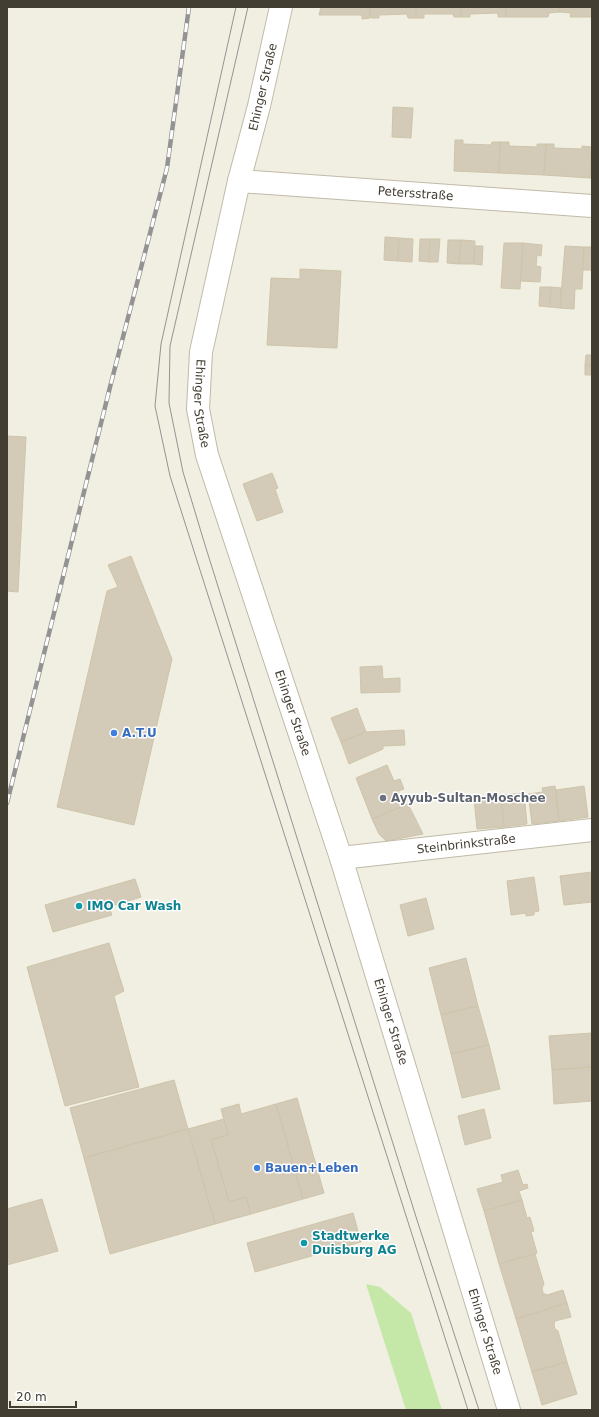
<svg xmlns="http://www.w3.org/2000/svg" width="599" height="1417" viewBox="0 0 599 1417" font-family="'DejaVu Sans',sans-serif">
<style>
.green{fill:#c5e8a9}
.building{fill:#d3cbb7;stroke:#cec4aa}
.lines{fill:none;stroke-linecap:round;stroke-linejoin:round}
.minor-casing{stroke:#c0baa7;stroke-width:24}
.minor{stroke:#fff;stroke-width:22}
.tram{stroke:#939393;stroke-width:1}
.rail-casing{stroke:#939393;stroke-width:4.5}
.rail{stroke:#fff;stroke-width:3;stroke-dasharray:9;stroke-linecap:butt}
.shop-dot{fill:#3f7fe0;stroke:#fff;stroke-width:1.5}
.worship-dot{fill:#6b7280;stroke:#fff;stroke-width:1.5}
.culture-dot{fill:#0f9aa8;stroke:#fff;stroke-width:1.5}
.labels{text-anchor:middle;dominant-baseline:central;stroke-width:3;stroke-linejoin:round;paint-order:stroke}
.street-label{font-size:12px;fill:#433e32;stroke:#fff}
.shop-label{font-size:12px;font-weight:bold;fill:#366cbe;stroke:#fff;text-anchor:start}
.worship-label{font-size:12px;font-weight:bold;fill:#5b616d;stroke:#fff;text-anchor:start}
.culture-label{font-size:12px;font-weight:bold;fill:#0d838f;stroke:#fff;text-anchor:start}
</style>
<rect width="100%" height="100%" fill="#f1eee2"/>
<path class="green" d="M366,1284l14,3 31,26 31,97h-36z"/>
<g class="building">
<path d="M321,7h49v11l-8,1v-4h-43z"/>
<path d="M370,7h46v11h-8l-1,-4 -28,1v3h-8z"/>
<path d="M416,7h45v10h-7l-1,-3h-29v4h-8z"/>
<path d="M461,7h45v10h-8v-4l-28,1v3h-9z"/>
<path d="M506,7h53l1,5 -11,1 -1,4h-42z"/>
<path d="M559,7h33v10h-22l1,-4 -11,-1z"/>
<path d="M393,107l20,1 -2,30 -19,-1z"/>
<path d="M455,140h8v4l28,1 1,-3h8l-1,31 -45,-2z"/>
<path d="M500,142h9v4l28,1v-3h9l-2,31 -45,-2z"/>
<path d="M546,144h8v4l28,1v-3l10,1 -2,31 -46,-3z"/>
<path d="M592,147v31h-2z"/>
<path d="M385,237l14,1 -1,23 -14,-1z"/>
<path d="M399,238l14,1 -1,23 -14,-1z"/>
<path d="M420,239h10l-1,23 -10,-1z"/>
<path d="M430,239h10l-2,23h-9z"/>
<path d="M448,240h13l-2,24 -12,-1z"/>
<path d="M461,240l14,1 -1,23h-15z"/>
<path d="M504,243h19l-3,46 -19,-1z"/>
<path d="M523,243l19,2 -1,11 -4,-1 -1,11 5,1 -1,15 -19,-1z"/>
<path d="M475,246h8l-1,19 -8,-1z"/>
<path d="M565,246l19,1 -2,42h-7l-1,20 -14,-1z"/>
<path d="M584,247h8v23h-9z"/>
<path d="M300,269l41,2 -4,77 -70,-3 4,-67 29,1z"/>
<path d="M540,287h11l-1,20 -11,-1z"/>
<path d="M551,287l10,1 -1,20 -10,-1z"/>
<path d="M586,355h6v11l-7,-1z"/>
<path d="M585,365l7,1v9h-7z"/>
<path d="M7,436l19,1 -8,155 -11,-1z"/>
<path d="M272,473l6,15 -3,1 8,23 -26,9 -14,-37z"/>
<path d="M131,556l41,103 -38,166 -77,-18 50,-216 11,-4 -10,-22z"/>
<path d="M382,666l1,13 17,-1v14l-39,1 -1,-26z"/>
<path d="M357,708l9,24 -25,10 -10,-24z"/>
<path d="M404,730l1,15 -22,1v3l-34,15 -8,-22 25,-10z"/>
<path d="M387,765l7,16 6,-2 4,10 -6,2 6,15 -32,13 -16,-41z"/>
<path d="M555,786l4,35 -27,3 -4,-30 15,-2 -1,-4z"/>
<path d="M584,786l4,31 -29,4 -3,-31z"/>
<path d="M524,793l3,31 -23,3 -3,-32z"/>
<path d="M501,795l3,32 -27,2 -3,-31z"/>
<path d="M408,804l15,30 -37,7 -7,-7 -7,-15z"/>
<path d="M592,872v30l-28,3 -4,-29z"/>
<path d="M534,877l5,34 -5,1v3l-8,1v-3l-15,2 -4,-34z"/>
<path d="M135,879l6,18 -32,10 3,8 -59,17 -8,-27z"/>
<path d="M426,898l8,31 -26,7 -8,-31z"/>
<path d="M109,943l15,48 -10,5 25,91 -74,19 -38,-139z"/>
<path d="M466,958l12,48 -37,9 -12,-47z"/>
<path d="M478,1006l11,39 -38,9 -10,-39z"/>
<path d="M592,1033v34l-40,3 -3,-34z"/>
<path d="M489,1045l11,44 -38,9 -11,-44z"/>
<path d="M592,1067v34l-38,3 -2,-34z"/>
<path d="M174,1080l14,49 -104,29 -14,-50z"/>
<path d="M297,1098l27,95 -21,6 -27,-95z"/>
<path d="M239,1104l2,10 35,-10 27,95 -52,15 -5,-17 -17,5 -18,-62 17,-5 -7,-26z"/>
<path d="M484,1109l7,29 -26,7 -7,-29z"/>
<path d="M224,1119l4,16 -17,5 18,62 17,-5 5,17 -36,10 -27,-95z"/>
<path d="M188,1129l27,95 -105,30 -26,-96z"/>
<path d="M518,1170l5,15 4,-1 1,4 -9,3 3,9 -38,11 -7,-22 26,-7 -2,-7z"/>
<path d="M42,1199l16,52 -51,14v-56z"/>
<path d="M522,1200l5,18 3,-1 4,14 -3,1 6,21 -38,11 -15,-53z"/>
<path d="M353,1213l8,29 -106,30 -8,-29z"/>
<path d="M535,1254l9,30 -2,4 1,5 4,2 16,-5 4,13 -51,16 -17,-55z"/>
<path d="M567,1303l4,14 -16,4 -1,4 1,4 3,2 9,31 -35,10 -16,-53z"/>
<path d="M567,1362l10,32 -35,11 -10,-33z"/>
</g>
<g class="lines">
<g class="minor-casing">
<g id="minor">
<path id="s1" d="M281,7l-22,99 -20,75 -38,171 -3,57 9,46 134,403 168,552"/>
<path id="s2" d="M239,181l353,25"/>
<path id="s3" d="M341,858l251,-28"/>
</g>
</g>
<use href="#minor" class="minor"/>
<g class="tram">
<path d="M236,7l-75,337 -6,62 15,70 298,934"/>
<path d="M248,7l-78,339 -1,57 14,69 22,73 212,675 62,190"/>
</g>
<g class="rail-casing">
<path id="rail" d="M7,803l103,-416 57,-219 22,-161"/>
</g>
<use href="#rail" class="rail"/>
</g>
<g class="shop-dot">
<circle cx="114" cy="733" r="4"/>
<circle cx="257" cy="1168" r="4"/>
</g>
<circle class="worship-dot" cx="383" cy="798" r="4"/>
<g class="culture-dot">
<circle cx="79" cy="906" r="4"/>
<circle cx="304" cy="1243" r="4"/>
</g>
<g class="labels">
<g class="street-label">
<text transform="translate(263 87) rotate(-77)">Ehinger Straße</text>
<text stroke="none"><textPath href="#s2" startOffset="177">Petersstraße</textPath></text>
<text stroke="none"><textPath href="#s1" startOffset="406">Ehinger Straße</textPath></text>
<text stroke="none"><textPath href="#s1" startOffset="730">Ehinger Straße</textPath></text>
<text stroke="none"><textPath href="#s3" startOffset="126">Steinbrinkstraße</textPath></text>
<text stroke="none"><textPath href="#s1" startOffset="1054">Ehinger Straße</textPath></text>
<text stroke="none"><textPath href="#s1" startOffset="1378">Ehinger Straße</textPath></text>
</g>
<g class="shop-label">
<text x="122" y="733">A.T.U</text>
<text x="265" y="1168">Bauen+Leben</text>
</g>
<g class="worship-label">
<text x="391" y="798">Ayyub-Sultan-Moschee</text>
</g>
<g class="culture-label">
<text x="87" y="906">IMO Car Wash</text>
<text x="312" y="1236">Stadtwerke<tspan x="312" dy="14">Duisburg AG</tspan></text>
</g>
</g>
<rect width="599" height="1417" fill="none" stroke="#433e32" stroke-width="16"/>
<path d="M10 1401v6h66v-6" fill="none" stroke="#433e32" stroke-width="2"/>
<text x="16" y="1401" font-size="12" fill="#433e32" stroke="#ffffff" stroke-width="3" paint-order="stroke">20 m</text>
</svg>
